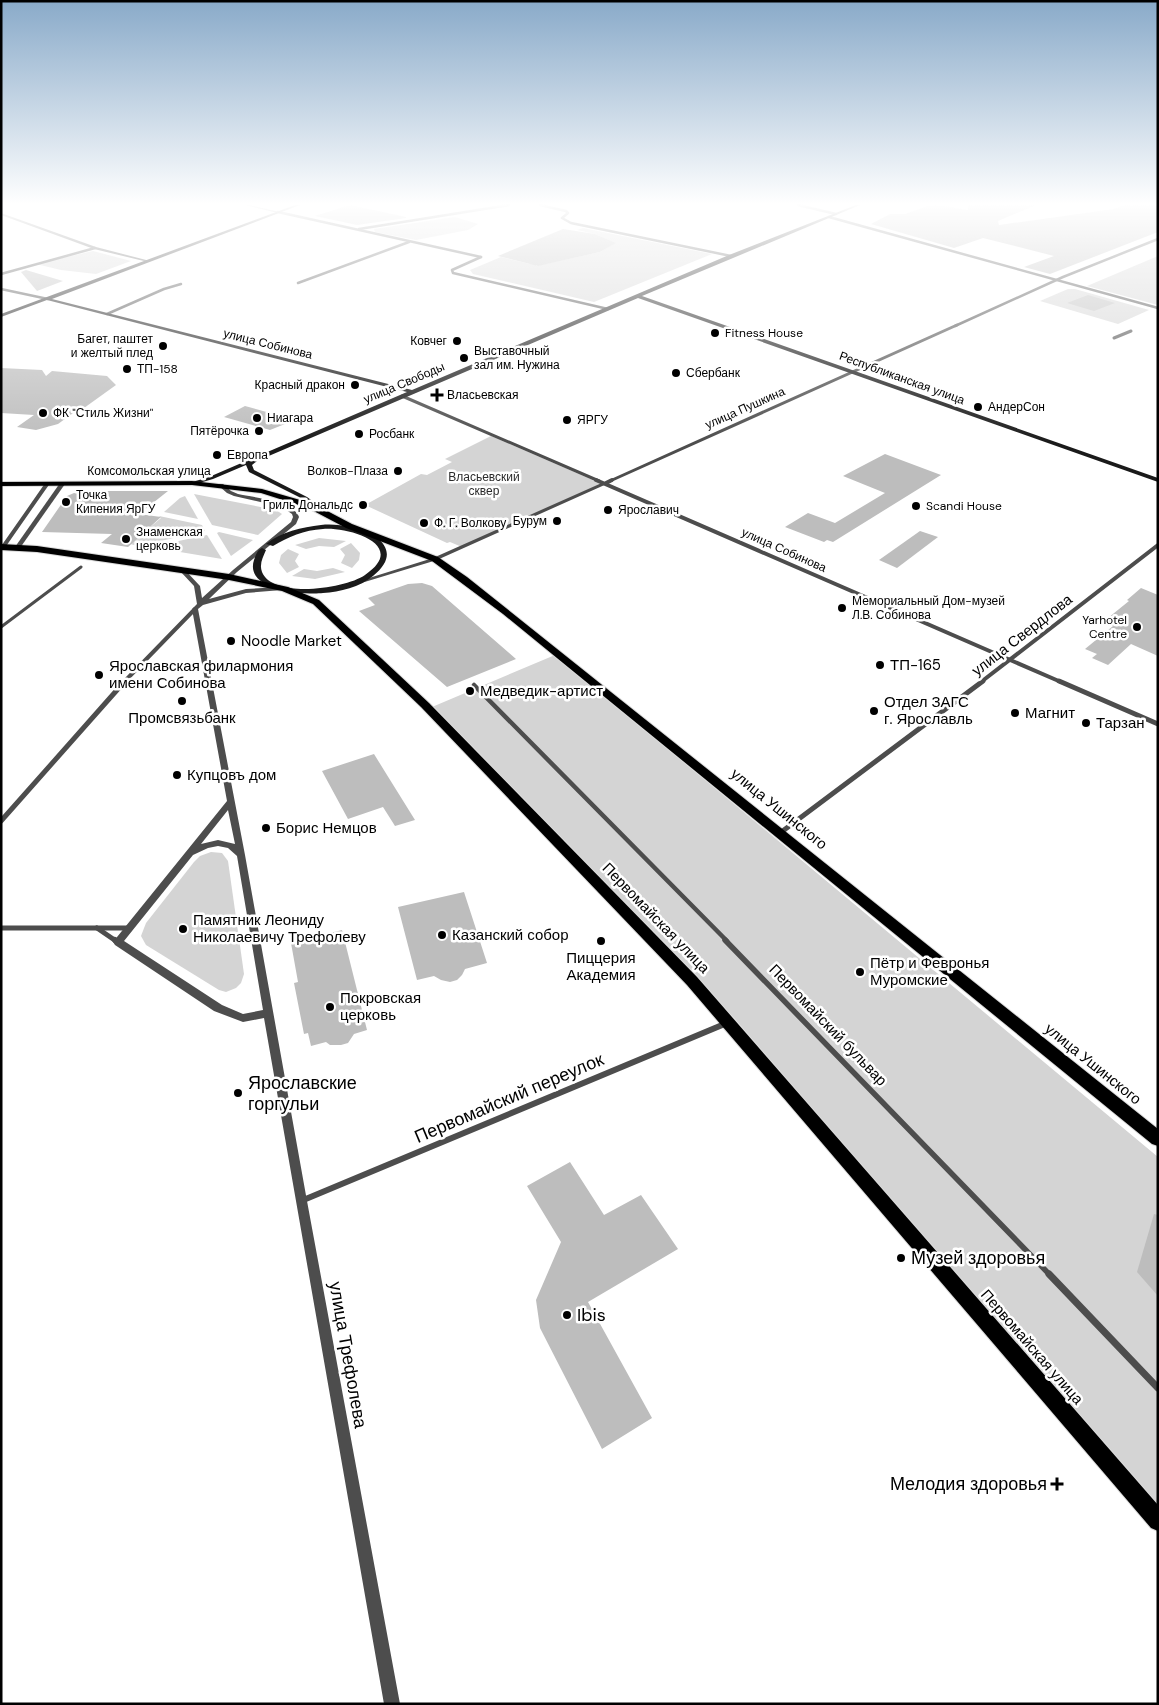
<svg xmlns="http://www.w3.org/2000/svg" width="1159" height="1705" viewBox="0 0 1159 1705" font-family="'DM Sans',sans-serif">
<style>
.green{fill:#d4d4d4}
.building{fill:#bdbdbd}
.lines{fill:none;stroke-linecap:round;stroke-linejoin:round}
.primary-casing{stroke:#dbdbdb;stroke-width:2}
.pedestrian-far3{stroke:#4d4d4d;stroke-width:3}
.pedestrian-far2{stroke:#4d4d4d;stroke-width:4.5}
.pedestrian-far1{stroke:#4d4d4d;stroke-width:5.5}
.pedestrian{stroke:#4d4d4d;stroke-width:7}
.minor-far4{stroke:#4d4d4d;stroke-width:2.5}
.minor-far3{stroke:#4d4d4d;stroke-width:3}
.minor-far2{stroke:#4d4d4d;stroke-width:4}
.minor-far1{stroke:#4d4d4d;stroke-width:5}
.minor{stroke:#4d4d4d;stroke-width:6}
.tertiary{fill:#4d4d4d;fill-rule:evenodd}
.secondary{fill:#1a1a1a;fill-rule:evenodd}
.primary{fill:#000;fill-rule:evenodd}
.poi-dot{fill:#000;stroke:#fff;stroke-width:2}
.labels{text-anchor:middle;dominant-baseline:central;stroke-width:5;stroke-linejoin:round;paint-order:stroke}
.far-poi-label{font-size:12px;fill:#000;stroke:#fff;text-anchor:start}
.far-street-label{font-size:12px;fill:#000;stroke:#fff}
.far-park-label{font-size:12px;fill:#2b2b2b;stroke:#fff}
.street-label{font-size:15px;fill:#000;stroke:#fff}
.poi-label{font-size:15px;fill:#000;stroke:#fff;text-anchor:start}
.near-poi-label{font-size:18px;fill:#000;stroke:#fff;text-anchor:start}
.near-street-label{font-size:18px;fill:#000;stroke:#fff}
</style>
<rect width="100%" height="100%" fill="#fff"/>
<g class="green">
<path d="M455,217l23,7 -10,6 -52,10 -41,-8 -1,-3z"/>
<path d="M583,228l129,26 -118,48 -121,-28 -3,-4 31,-13 29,7 6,-1v3l64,-14 15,-9 -20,-9 -18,-4z"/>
<path d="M93,251l38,10 -35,13 -35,-4 -25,-6z"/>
<path d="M1158,256v49l-71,-19z"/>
<path d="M1068,289h7l74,21 -31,14 -78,-23z"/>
<path d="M491,436l111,48 -140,63 -12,-5 -3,1 -82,-38 56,-31 6,1 25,-13 -7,-3z"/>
<path d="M194,494l82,16 6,4 -24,21 -46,-10z"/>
<path d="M185,496l13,23 -34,-7 16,-14z"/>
<path d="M159,516l43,9 3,6 -67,15 -8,-2 31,-26z"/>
<path d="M219,532l34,8 -22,16 -14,-23z"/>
<path d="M207,535l15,24 -72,-12z"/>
<path d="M319,538l27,3 -12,6 -15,-1 -13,3 -11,-4z"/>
<path d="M351,543l9,10 -1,7 -7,8 -11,-5 4,-8 -5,-6z"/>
<path d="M288,549l11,5 -4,7 4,6 -12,6 -8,-10 2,-8z"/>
<path d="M333,568l12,4 -30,7 -23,-3 12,-7 13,2z"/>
<path d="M555,655l603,502v354l-424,-493 -302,-311z"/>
<path d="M211,852l11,1 6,8 16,113 -3,9 -5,5 -10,4 -7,-2 -73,-45 -5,-9 5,-13 48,-61 6,-6z"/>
</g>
<g class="building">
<path d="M350,205l56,12v1l-49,7 -42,-9z"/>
<path d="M937,205l31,5v-5h68l-38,16 1,4 115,-16 11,-4h33v27l-108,42 -26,-7 30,-11 -71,-18 -29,10 -83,-24 19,-10h15l23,-8z"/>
<path d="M563,229l32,5 21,9 -16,9 -62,14 -40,-10z"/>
<path d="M26,270l37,11 -26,10 -16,-19z"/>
<path d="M1088,295l27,8 -21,8 -27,-8z"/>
<path d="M1,368l41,2 4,6 6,-5 55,5 9,9 -32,23h-4l-22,16 -22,6 -19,-3 17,-12 -33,-2z"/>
<path d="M245,406l50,14 -25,10 -46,-13z"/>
<path d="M885,454l56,21 -108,67 -6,-2 -3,2 -39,-15 23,-14 27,10 50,-30 -42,-17z"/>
<path d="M102,491h66l-29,23 22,3 -33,30 -27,-4 11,-9 -70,-2 25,-36 7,-3z"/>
<path d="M920,531l18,6 -41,31 -18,-8z"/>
<path d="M422,583l10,3 84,73 -69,28 -88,-76 16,-6 -7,-7 40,-14z"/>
<path d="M1141,588l17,7v61l-27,-12 -23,21 -16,-7 5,-4 -12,-5 28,-23 -10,-4 26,-21 -2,-1z"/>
<path d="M374,754l13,21 28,45 -20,6 -12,-19 -35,12 -26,-48z"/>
<path d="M464,892l23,71 -22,6 -3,6 -5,5 -7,2 -9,-2 -7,-4 -17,4 -19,-73z"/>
<path d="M342,930l25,100 -13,4 -6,9 -7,2h-11l-4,-3 -15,4 -3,-13 -4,1 -10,-51 4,-1 -7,-39z"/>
<path d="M570,1162l34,53 37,-20 37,54 -90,53 64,116 -50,31 -62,-121 -4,-28 25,-58 -34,-56z"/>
<path d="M1154,1214l4,1v81l-21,-24z"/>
</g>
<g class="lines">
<g class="primary-casing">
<g id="primary">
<path d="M192,481l70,8 52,15 38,20 86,33 29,20 691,552v17l-6,-2 -649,-530 -71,-53 -86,-33 -38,-20 -47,-15 -69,-8 -191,1v-4z"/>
<path d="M1,544l36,2 192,28 59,13 31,13 110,103 268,274 461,528v26l-7,-3 -464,-543 -266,-278 -108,-103 -31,-13 -53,-11 -192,-28 -36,-2z"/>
</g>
</g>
<path class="pedestrian-far3" d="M1,627l80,-60"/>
<path class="pedestrian-far2" d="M474,685l253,256"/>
<path class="pedestrian-far1" d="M725,940l325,335"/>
<path class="pedestrian" d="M1049,1274l109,114"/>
<g class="minor-far4">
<path d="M540,205l26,6 2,2 -6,5 9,5 160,33"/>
<path d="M798,205l38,9"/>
<path d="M278,212l203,45"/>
<path d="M829,217l329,91"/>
<path d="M359,229l150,-24"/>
<path d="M481,257l-29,13 1,3 155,36"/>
<path d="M1,274l94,-26"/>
<path d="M298,283l111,-41"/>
<path d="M1,289l47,10"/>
<path d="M107,314l57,-25 17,-5"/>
<path d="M955,326l108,-49 95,-38"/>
</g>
<g class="minor-far3">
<path d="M1114,338l17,-7"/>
<path d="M402,396l197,85"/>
<path d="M610,481l347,-156"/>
</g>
<g class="minor-far2">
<path d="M596,480l465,202"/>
<path d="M606,483l6,-3"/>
<path d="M3,547l44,-63"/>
<path d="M124,682l71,-73"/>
<path d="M981,682l177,-137"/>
</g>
<g class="minor-far1">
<path d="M1059,681l99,43"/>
<path d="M1,821l124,-140"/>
<path d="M780,833l203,-152"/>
<path d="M1,928h128"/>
<path d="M97,928l19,13"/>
</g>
<g class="minor">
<path d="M115,940l3,2"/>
<path d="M301,1201l426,-178"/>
</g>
<g class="tertiary">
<path d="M245,205h4l31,7 -2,1z"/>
<path d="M1,213l95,34 54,14 -2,1 -54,-13 -93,-34z"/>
<path d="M604,482l5,1 -172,77 -79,24 -2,1 -3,-2 80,-25z"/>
<path d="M60,483l5,1 -45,64h-4l-1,-1z"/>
<path d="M219,484h4l8,7 7,3c14,3 57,8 61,23l-3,7 -59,48 -28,27 37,-10 34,-2 3,2 -1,1 -36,3 -43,12 -5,4 47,246 62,346 93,503h-16l-120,-686 -21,4 -29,-11 -99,-66 -2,-3 114,-141 -35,-192 5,-5 -3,-18 -14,-15 1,-1h4l15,16 2,12 31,-28 58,-48 2,-5 -1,-3 -10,-7 -48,-11 -7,-3 -8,-7zM228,810l7,34 -17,-4 -17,4zM218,846l10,2 9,8 26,154 -20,4 -21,-9 -98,-64 69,-86 15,-7z"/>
</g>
<g class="secondary">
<path d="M295,205h5l-248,94 360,91 317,-135 127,-50h4l-218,91 516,182v4l-520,-184 -381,163 -5,4 2,5 53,27 18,13 1,1 -3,2 -20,-14 -54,-27 -3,-7 -33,14 -21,6 -3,-2 20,-6 198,-85 -360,-92 -46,17v-3z"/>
<path d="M321,525c10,-1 20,0 30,2 28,6 52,25 22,49 -13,11 -33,16 -50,17 -18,2 -79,-2 -69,-33 2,-5 3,-10 8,-12l4,2c-3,7 -7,14 -4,22 11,27 83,17 103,3 44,-30 -16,-48 -42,-46 -19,1 -35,8 -50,17l-7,-2c15,-12 36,-17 55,-19z"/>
</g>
<use href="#primary" class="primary"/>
</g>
<linearGradient id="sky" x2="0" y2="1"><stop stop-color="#89aac9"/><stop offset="0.46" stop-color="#fff"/><stop offset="1" stop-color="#fff" stop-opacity="0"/></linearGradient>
<rect width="1159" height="443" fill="url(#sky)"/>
<g class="poi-dot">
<circle cx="715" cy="333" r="5"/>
<circle cx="457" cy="341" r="5"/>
<circle cx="163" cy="346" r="5"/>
<circle cx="464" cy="358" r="5"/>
<circle cx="127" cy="369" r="5"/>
<circle cx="676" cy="373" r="5"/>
<circle cx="355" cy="385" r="5"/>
<path d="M434.5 387.5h5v5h5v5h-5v5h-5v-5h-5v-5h5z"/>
<circle cx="978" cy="407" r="5"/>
<circle cx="43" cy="413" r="5"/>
<circle cx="257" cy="418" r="5"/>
<circle cx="567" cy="420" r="5"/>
<circle cx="259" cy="431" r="5"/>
<circle cx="359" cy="434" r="5"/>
<circle cx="217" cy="455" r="5"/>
<circle cx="398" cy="471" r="5"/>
<circle cx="66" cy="502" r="5"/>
<circle cx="363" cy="505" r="5"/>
<circle cx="916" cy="506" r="5"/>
<circle cx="608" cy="510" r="5"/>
<circle cx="557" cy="521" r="5"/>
<circle cx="424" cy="523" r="5"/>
<circle cx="126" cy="539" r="5"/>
<circle cx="842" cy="608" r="5"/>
<circle cx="1137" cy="627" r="5"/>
<circle cx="231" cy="641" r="5"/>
<circle cx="880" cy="665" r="5"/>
<circle cx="99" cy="675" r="5"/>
<circle cx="470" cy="691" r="5"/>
<circle cx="182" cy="701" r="5"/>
<circle cx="874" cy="711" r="5"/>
<circle cx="1015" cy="713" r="5"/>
<circle cx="1086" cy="723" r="5"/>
<circle cx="177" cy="775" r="5"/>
<circle cx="266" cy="828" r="5"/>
<circle cx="183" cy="929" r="5"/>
<circle cx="442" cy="935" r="5"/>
<circle cx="601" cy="941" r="5"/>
<circle cx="860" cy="972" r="5"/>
<circle cx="330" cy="1007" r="5"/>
<circle cx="238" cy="1093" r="5"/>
<circle cx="901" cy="1258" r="5"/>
<circle cx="567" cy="1315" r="5"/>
<path d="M1054.5 1476.5h5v5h5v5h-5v5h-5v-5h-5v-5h5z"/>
</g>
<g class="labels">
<g class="far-poi-label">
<text x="725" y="333">Fitness House</text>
<text x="153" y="339" text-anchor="end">Багет, паштет<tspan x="153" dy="14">и желтый плед</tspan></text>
<text x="447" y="341" text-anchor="end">Ковчег</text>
<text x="474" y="351">Выставочный<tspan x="474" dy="14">зал им. Нужина</tspan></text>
<text x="137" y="369">ТП-158</text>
<text x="686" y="373">Сбербанк</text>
<text x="345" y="385" text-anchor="end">Красный дракон</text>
<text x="447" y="395">Власьевская</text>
<text x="988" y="407">АндерСон</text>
<text x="53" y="413">ФК "Стиль Жизни"</text>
<text x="267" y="418">Ниагара</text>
<text x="577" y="420">ЯРГУ</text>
<text x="249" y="431" text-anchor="end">Пятёрочка</text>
<text x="369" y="434">Росбанк</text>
<text x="227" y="455">Европа</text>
<text x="388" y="471" text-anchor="end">Волков-Плаза</text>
<text x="76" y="495">Точка<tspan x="76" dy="14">Кипения ЯрГУ</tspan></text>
<text x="353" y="505" text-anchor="end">Гриль Дональдс</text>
<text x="926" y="506">Scandi House</text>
<text x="618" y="510">Ярославич</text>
<text x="547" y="521" text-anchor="end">Бурум</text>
<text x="434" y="523">Ф. Г. Волкову</text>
<text x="136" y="532">Знаменская<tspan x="136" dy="14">церковь</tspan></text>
<text x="852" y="601">Мемориальный Дом-музей<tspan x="852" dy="14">Л.В. Собинова</tspan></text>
<text x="1127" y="620" text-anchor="end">Yarhotel<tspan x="1127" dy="14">Centre</tspan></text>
</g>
<g class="far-street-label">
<text transform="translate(268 344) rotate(14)">улица Собинова</text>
<text transform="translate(902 378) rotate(20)">Республиканская улица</text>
<text transform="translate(404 383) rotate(-23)">улица Свободы</text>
<text transform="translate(745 408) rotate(-24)">улица Пушкина</text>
<text x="149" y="471">Комсомольская улица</text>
<text transform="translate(784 550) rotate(24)">улица Собинова</text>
</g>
<g class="far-park-label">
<text x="484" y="477">Власьевский<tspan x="484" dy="14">сквер</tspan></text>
</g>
<g class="street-label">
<text transform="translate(1022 635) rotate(-38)">улица Свердлова</text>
<text transform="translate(779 809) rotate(39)">улица Ушинского</text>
<text transform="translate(656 918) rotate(46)">Первомайская улица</text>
<text transform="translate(828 1025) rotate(46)">Первомайский бульвар</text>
<text transform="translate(1093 1064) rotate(39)">улица Ушинского</text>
<text transform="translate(1032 1347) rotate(49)">Первомайская улица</text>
</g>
<g class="poi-label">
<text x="241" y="641">Noodle Market</text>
<text x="890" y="665">ТП-165</text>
<text x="109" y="666">Ярославская филармония<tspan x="109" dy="17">имени Собинова</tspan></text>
<text x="480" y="691">Медведик-артист</text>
<text x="884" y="702">Отдел ЗАГС<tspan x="884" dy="17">г. Ярославль</tspan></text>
<text x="1025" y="713">Магнит</text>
<text x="182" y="718" text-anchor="middle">Промсвязьбанк</text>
<text x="1096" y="723">Тарзан</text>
<text x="187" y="775">Купцовъ дом</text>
<text x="276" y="828">Борис Немцов</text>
<text x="193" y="920">Памятник Леониду<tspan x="193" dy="17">Николаевичу Трефолеву</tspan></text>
<text x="452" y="935">Казанский собор</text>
<text x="601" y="958" text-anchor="middle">Пиццерия<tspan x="601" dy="17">Академия</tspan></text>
<text x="870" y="963">Пётр и Февронья<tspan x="870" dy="17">Муромские</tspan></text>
<text x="340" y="998">Покровская<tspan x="340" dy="17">церковь</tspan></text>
</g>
<g class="near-poi-label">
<text x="248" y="1083">Ярославские<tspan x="248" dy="21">горгульи</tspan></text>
<text x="911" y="1258">Музей здоровья</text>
<text x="577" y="1315">Ibis</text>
<text x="1047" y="1484" text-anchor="end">Мелодия здоровья</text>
</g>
<g class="near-street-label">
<text transform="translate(509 1098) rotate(-23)">Первомайский переулок</text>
<text transform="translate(348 1355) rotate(80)">улица Трефолева</text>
</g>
</g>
<rect width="1159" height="1705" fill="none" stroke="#000000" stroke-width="5"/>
</svg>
